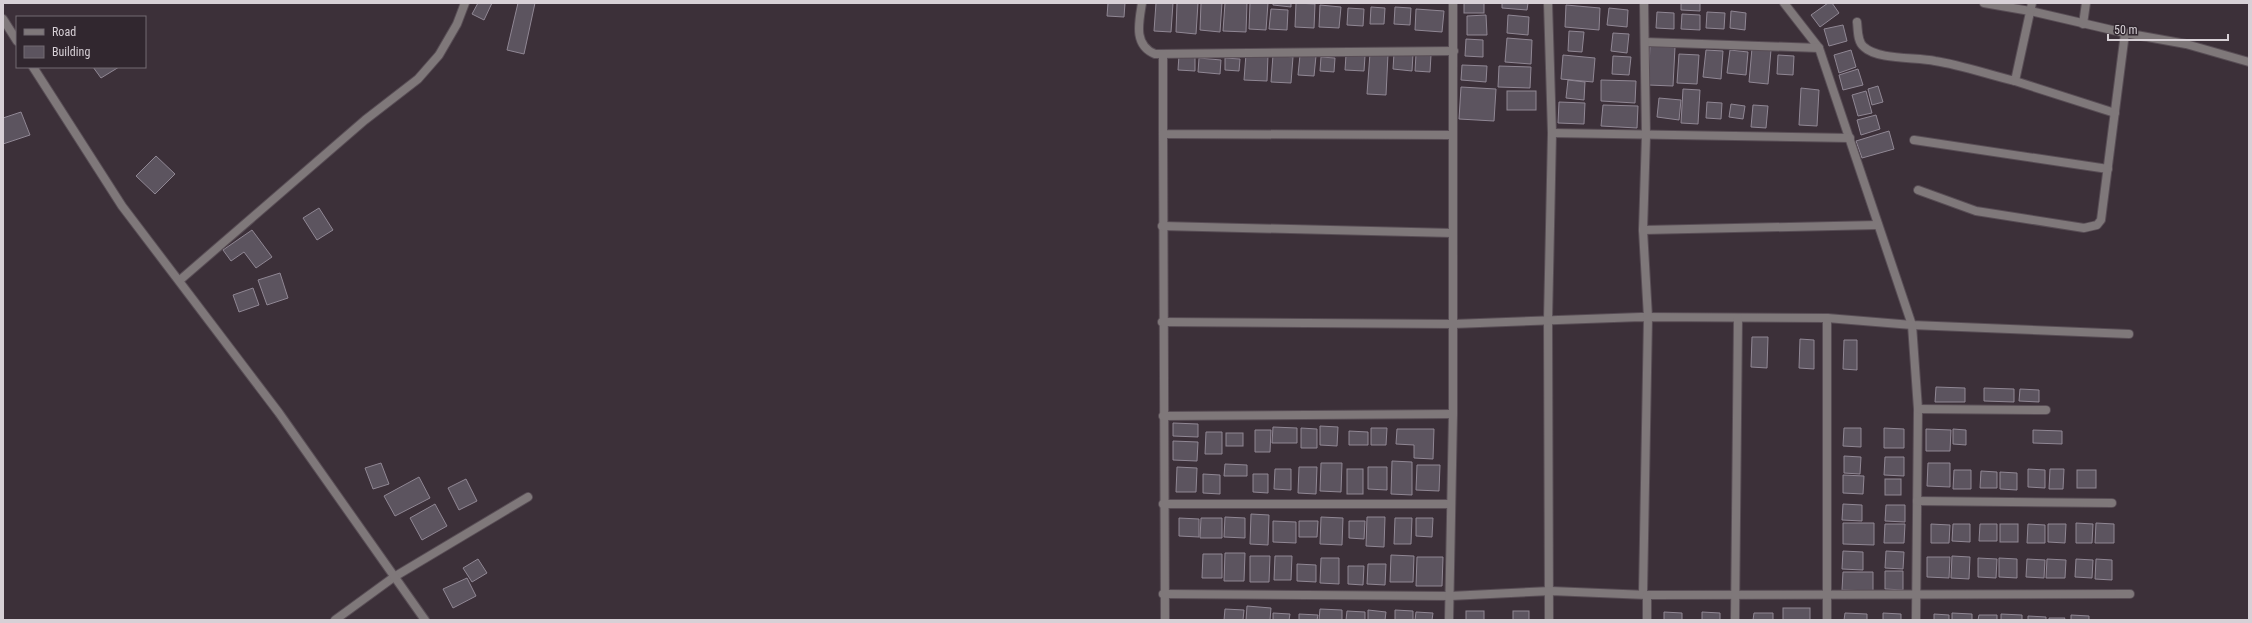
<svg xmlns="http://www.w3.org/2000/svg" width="2252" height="623" viewBox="0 0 2252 623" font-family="'Roboto Condensed',sans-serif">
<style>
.building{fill:#5c545f;stroke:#908794}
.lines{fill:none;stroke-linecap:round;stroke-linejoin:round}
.minor-casing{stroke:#584d55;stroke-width:10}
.tertiary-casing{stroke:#584d55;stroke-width:10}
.minor{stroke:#7f787a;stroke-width:8}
.tertiary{stroke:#7f787a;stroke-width:8}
</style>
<rect width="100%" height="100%" fill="#3c3039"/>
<g class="building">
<path d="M478,3h14l-8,17 -12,-6z"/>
<path d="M518,3h17l-11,51 -17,-4z"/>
<path d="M1108,3h17l-1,14 -17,-1z"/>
<path d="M1156,3h17l-2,29 -17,-1z"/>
<path d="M1177,3h21l-2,31 -20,-2z"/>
<path d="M1201,3h21l-2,29 -20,-2z"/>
<path d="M1225,3h22l-1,29 -23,-1z"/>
<path d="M1250,3h18l-2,27 -17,-1z"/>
<path d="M1273,3h18v4l-18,-2z"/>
<path d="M1296,3l19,1 -1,24 -19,-1z"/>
<rect x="1464" y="3" width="20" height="10"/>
<path d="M1502,3h26l-1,7 -25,-2z"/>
<path d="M1681,3h19v8l-19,-1z"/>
<path d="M1828,3h4l7,10 -19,14 -9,-12z"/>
<path d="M1320,5l21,2 -2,21 -20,-1z"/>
<path d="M1566,5l34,3 -1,22 -34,-3z"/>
<path d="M1371,7l14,1 -1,16h-14z"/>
<path d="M1395,7l16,1 -1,17 -16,-1z"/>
<path d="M1348,8l16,1 -1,17 -16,-1z"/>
<path d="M1609,8l19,2 -1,17 -20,-2z"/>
<path d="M1271,9l17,1 -1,20 -18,-1z"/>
<path d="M1416,9l28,2 -2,21 -27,-2z"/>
<path d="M1731,11l15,2 -1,17 -15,-2z"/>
<path d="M1657,12l17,1v16l-18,-1z"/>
<path d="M1707,12l18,1 -1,16 -18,-1z"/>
<path d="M1682,14l18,1v15l-19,-1z"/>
<path d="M1486,15l1,20h-20v-19z"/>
<path d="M1508,15l21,2 -1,18 -21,-2z"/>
<path d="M1843,25l4,16 -18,5 -5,-17z"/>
<path d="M1569,31l15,1 -2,20 -14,-1z"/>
<path d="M1613,33l16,1 -2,19 -16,-2z"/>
<path d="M1507,38l25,2 -1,24 -26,-2z"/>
<path d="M1466,39l17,1v17l-18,-1z"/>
<path d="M1650,46l25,1 -2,39 -25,-1z"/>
<path d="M1752,48l19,2 -3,34 -19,-2z"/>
<path d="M1706,50l17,1 -2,28 -18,-2z"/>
<path d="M1730,50l18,2 -2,23 -19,-2z"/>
<path d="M1851,50l5,17 -17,6 -5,-18z"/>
<path d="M1370,53l18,1 -2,41 -19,-1z"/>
<path d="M1394,53l19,1 -1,17 -19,-2z"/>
<path d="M1246,54l22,1 -1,26 -23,-1z"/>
<path d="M1416,54l15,1 -1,17 -15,-1z"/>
<path d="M1679,54l20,1 -2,29 -20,-1z"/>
<path d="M1179,55l16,1v15l-17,-1z"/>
<path d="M1273,55l20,2 -2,26 -20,-1z"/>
<path d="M1300,55l16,1 -2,20 -16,-1z"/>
<path d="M1346,55l19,1 -1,15 -19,-1z"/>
<path d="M1563,55l32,3 -2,24 -32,-3z"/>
<path d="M1778,55l16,1 -1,19 -16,-1z"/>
<path d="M1613,56l18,1 -2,18 -17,-1z"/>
<path d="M1321,57l14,1 -1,14 -14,-1z"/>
<path d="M1199,58l22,2 -1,14 -22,-2z"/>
<path d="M1225,58l15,1 -1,12 -14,-1z"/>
<path d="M1462,65l25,1 -1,16 -25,-2z"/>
<path d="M1499,66l32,1 -1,21 -32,-1z"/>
<path d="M93,67h26l-18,11z"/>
<path d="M1858,69l5,16 -20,5 -4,-15z"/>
<path d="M1568,80l17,2 -1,18 -18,-2z"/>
<path d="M1601,80l35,1 -1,22 -34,-2z"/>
<path d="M1878,86l5,16 -11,3 -4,-16z"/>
<path d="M1461,87l35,2 -2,32 -35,-2z"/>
<path d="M1801,88l18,2 -2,36 -18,-1z"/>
<path d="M1683,89l17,1 -2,34 -17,-1z"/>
<rect x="1507" y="91" width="29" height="19"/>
<path d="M1866,91l6,22 -14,3 -6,-21z"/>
<path d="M1659,98l22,2 -2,20 -22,-3z"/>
<path d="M1559,102l26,1 -1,21 -26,-1z"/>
<path d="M1707,102l15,1 -1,16 -15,-1z"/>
<path d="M1731,104l14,2 -2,13 -14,-2z"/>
<path d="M1603,105l35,1 -1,22 -36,-2z"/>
<path d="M1753,105l15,1 -2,22 -15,-1z"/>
<path d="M21,112l9,23 -27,9v-26z"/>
<path d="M1876,115l4,14 -19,6 -4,-15z"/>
<path d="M1889,131l5,18 -32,9 -6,-17z"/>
<path d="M156,156l19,18 -20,20 -19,-18z"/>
<path d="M319,208l14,22 -16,10 -14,-22z"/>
<path d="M252,230l20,27 -16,11 -12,-16 -13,9 -8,-11z"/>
<path d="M280,273l8,25 -21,7 -9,-25z"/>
<path d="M253,288l6,17 -20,7 -6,-17z"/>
<path d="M1752,337h16l-1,31 -16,-1z"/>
<path d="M1800,339l14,1v29l-15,-1z"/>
<path d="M1844,340h13v30l-14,-1z"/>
<path d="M1936,387l29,1v14h-30z"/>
<path d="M1984,388l30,1v13l-30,-1z"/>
<path d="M2020,389l19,1v12l-20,-1z"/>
<path d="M1173,423l25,1v13l-25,-1z"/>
<path d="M1320,426l18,1 -1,19 -17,-1z"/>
<path d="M1273,427l24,1v15h-25z"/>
<path d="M1301,428l16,1v19h-16z"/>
<path d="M1371,428h16l-1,17h-15z"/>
<path d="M1844,428h17v19l-18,-1z"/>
<path d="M1884,428l20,1v19h-20z"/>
<path d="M1397,429h37l-1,30 -19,-1v-13l-18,-1z"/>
<path d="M1926,429l25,1 -1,21h-24z"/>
<path d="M1953,429l13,1v15l-13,-1z"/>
<path d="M1255,430h16l-1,22h-15z"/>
<path d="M2033,430l29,1v13l-29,-1z"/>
<path d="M1349,431l19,1v13h-19z"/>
<path d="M1206,432h16v22h-17z"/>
<rect x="1226" y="433" width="17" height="13"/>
<path d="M1173,441l25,1 -1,19 -24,-1z"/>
<path d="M1844,456l17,1 -1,17 -16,-1z"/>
<path d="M1885,457h19v19l-20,-1z"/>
<path d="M1392,461l20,1v33l-21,-1z"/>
<path d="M381,463l8,21 -16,5 -8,-21z"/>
<path d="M1321,463h21l-1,29 -21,-1z"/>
<path d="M1928,463h22v24l-23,-1z"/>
<path d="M1225,464l22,1v11h-23z"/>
<path d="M1417,465h23l-1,26 -23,-1z"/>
<path d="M1177,467l20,1 -1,24h-20z"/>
<path d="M1299,467h18l-1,27 -18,-1z"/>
<path d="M1368,467h19v23l-19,-1z"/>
<path d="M1275,469h16v21l-17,-1z"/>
<rect x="1347" y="469" width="16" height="25"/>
<path d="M2028,469l17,1v18l-17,-1z"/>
<path d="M2050,469h14l-1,20h-14z"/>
<path d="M1954,470h17v19h-18z"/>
<rect x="2077" y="470" width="19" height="18"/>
<path d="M1981,471l16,1v16h-17z"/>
<path d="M2000,472l17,1v17l-17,-1z"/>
<path d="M1203,474l17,1v19l-17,-1z"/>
<path d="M1253,474h15v19l-15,-1z"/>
<path d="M1843,475l21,1 -1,18 -20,-1z"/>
<path d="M419,477l11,21 -35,18 -11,-20z"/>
<path d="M466,479l11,22 -18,9 -11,-22z"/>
<rect x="1885" y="479" width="16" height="16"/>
<path d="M435,504l12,22 -25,14 -12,-22z"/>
<path d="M1843,504l19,1v16l-20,-1z"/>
<path d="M1886,505h19v17l-20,-1z"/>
<path d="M1251,514l18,1 -1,30 -18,-1z"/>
<path d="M1225,517l20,1v20l-21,-1z"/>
<path d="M1321,517l22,1 -1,27 -22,-1z"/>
<path d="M1367,517h18l-1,30 -18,-1z"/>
<path d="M1179,518l20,1v18l-20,-1z"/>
<path d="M1201,518h21v20h-22z"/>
<path d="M1395,518h17l-1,26h-17z"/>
<path d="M1416,518h17l-1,19 -16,-1z"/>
<path d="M1273,521l23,1v21l-23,-1z"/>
<path d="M1299,521h19l-1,16h-18z"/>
<path d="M1349,521h16l-1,18 -15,-1z"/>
<path d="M1843,523h31v22l-31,-1z"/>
<path d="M2076,523l17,1 -1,19h-16z"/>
<path d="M2096,523l18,1v19h-19z"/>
<path d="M1885,524h20l-1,19h-20z"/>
<path d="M1931,524l19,1 -1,18h-18z"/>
<path d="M1953,524h17v18l-18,-1z"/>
<path d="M1980,524h17v17h-18z"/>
<rect x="2000" y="524" width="18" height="18"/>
<path d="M2028,524l17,1v18h-18z"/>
<path d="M2048,524h18l-1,19 -17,-1z"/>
<path d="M1843,551l20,1v18l-21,-1z"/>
<path d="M1886,551l18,1 -1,17 -18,-1z"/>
<path d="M1225,553h20l-1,28h-20z"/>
<path d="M1203,554h19v24h-20z"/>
<path d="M1391,555l23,1 -1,26h-23z"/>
<path d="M1250,556h20l-1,26h-19z"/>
<path d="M1275,556h17l-1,24h-17z"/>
<path d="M1952,556l18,1 -1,22 -18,-1z"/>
<path d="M1417,557h26l-1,29h-26z"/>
<path d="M1927,557h23l-1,21 -22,-1z"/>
<path d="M1321,558h18v26l-19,-1z"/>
<path d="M1978,558l19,1 -1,19 -18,-1z"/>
<path d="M1999,558l18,1v19l-18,-1z"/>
<path d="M478,559l9,14 -15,9 -9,-14z"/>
<path d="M2027,559l18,1 -1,18 -18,-1z"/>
<path d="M2047,559l19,1 -1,18h-19z"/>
<path d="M2076,559l17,1 -1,18 -17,-1z"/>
<path d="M2096,559l16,1v20l-17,-1z"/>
<path d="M1297,564l19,1v17l-19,-1z"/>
<path d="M1368,564h18l-1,21 -18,-1z"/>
<path d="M1348,566h16l-1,19 -15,-1z"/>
<path d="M1885,571h18v19l-18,-1z"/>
<path d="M1843,572h30v19l-31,-1z"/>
<path d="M467,578l9,18 -23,12 -10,-19z"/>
<path d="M1247,606l24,2 -1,12h-24z"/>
<rect x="1783" y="608" width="27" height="12"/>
<path d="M1225,609l19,1 -1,10h-19z"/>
<path d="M1320,609l22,1v10h-23z"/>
<path d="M1368,610l18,2 -1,8h-17z"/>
<path d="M1395,610l18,1v9h-18z"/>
<path d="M1347,611l18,1v8h-19z"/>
<rect x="1466" y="611" width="18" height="9"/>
<rect x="1513" y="611" width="16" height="9"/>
<path d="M1416,612l17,1 -1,7h-17z"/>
<path d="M1664,612l18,1v7h-18z"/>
<path d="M1702,612l18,1v7h-18z"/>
<path d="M1273,613l17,1 -1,6h-16z"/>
<path d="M1754,613h19v7h-20z"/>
<path d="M1845,613l22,1v6h-23z"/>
<path d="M1883,613l18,1v6h-18z"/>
<path d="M1952,613l20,1v6h-20z"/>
<path d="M1299,614l19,1 -1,5h-18z"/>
<path d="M1934,614l15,1v5h-15z"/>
<path d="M2001,614l21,1v5h-21z"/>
<path d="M1979,615h18v5h-19z"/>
<path d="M2071,615l18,1v4h-18z"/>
<path d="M2028,616l18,1v3h-18z"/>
<path d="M2049,618h16l-1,2h-15z"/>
</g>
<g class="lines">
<g class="minor-casing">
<g id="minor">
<path d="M1142,3c-3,19 -9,42 13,51l299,-3"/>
<path d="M1548,3l4,130 -4,187 1,300"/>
<path d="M1784,3l35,45 93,277 217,9"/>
<path d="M1984,3l46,8 95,22 61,11 63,18"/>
<path d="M1857,22c1,7 0,20 7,25 14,13 52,10 71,14 27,4 54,14 80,20l17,-78"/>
<path d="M2083,24l3,-21"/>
<path d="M1645,42l174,6"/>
<path d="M1163,54v80l289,1"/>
<path d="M2015,81l100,32"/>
<path d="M1552,133l298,5"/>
<path d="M1163,134l2,486"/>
<path d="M1914,140l194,29"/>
<path d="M1918,190l58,21 108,17 13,-3 4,-5 24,-187"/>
<path d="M1162,226l290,7"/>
<path d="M1643,230l235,-5"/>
<path d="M180,280l185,-160 53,-41 21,-24 18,-31 8,-21"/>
<path d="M1827,318v302"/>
<path d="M1162,322l291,2 188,-7 186,1 85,7 6,84 -2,211"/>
<path d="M1918,409l128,1"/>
<path d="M1163,416l290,-2"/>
<path d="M1917,501l195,2"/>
<path d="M1163,504h288"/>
<path d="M1163,594l287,2 101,-5 96,4 483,-1"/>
<path d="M1643,594l5,-277 -5,-87 3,-94 -2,-133"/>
<path d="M335,620l59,-43 134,-80"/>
<path d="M1449,620l4,-206v-411"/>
<path d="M1647,620v-25"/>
<path d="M1735,620l3,-302"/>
</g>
</g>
<g class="tertiary-casing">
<g id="tertiary">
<path d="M3,19l14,22"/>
<path d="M33,67l89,139 157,207 146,207"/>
</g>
</g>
<use href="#minor" class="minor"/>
<use href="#tertiary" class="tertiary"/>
</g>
<rect width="2252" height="623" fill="none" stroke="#d7d0d6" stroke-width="8"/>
<rect x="16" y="16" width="130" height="52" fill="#31272f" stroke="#736b72"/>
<rect x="24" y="29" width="20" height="6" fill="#7f787a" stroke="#736b72"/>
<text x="52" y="36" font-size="12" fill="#d7d0d6">Road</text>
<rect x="24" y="46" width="20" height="12" fill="#5c545f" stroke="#736b72"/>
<text x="52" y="56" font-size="12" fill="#d7d0d6">Building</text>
<path d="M2108 34v6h120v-6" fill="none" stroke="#d7d0d6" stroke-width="2"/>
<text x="2114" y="34" font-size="12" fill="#d7d0d6" stroke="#31272f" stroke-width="3" paint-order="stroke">50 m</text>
</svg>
